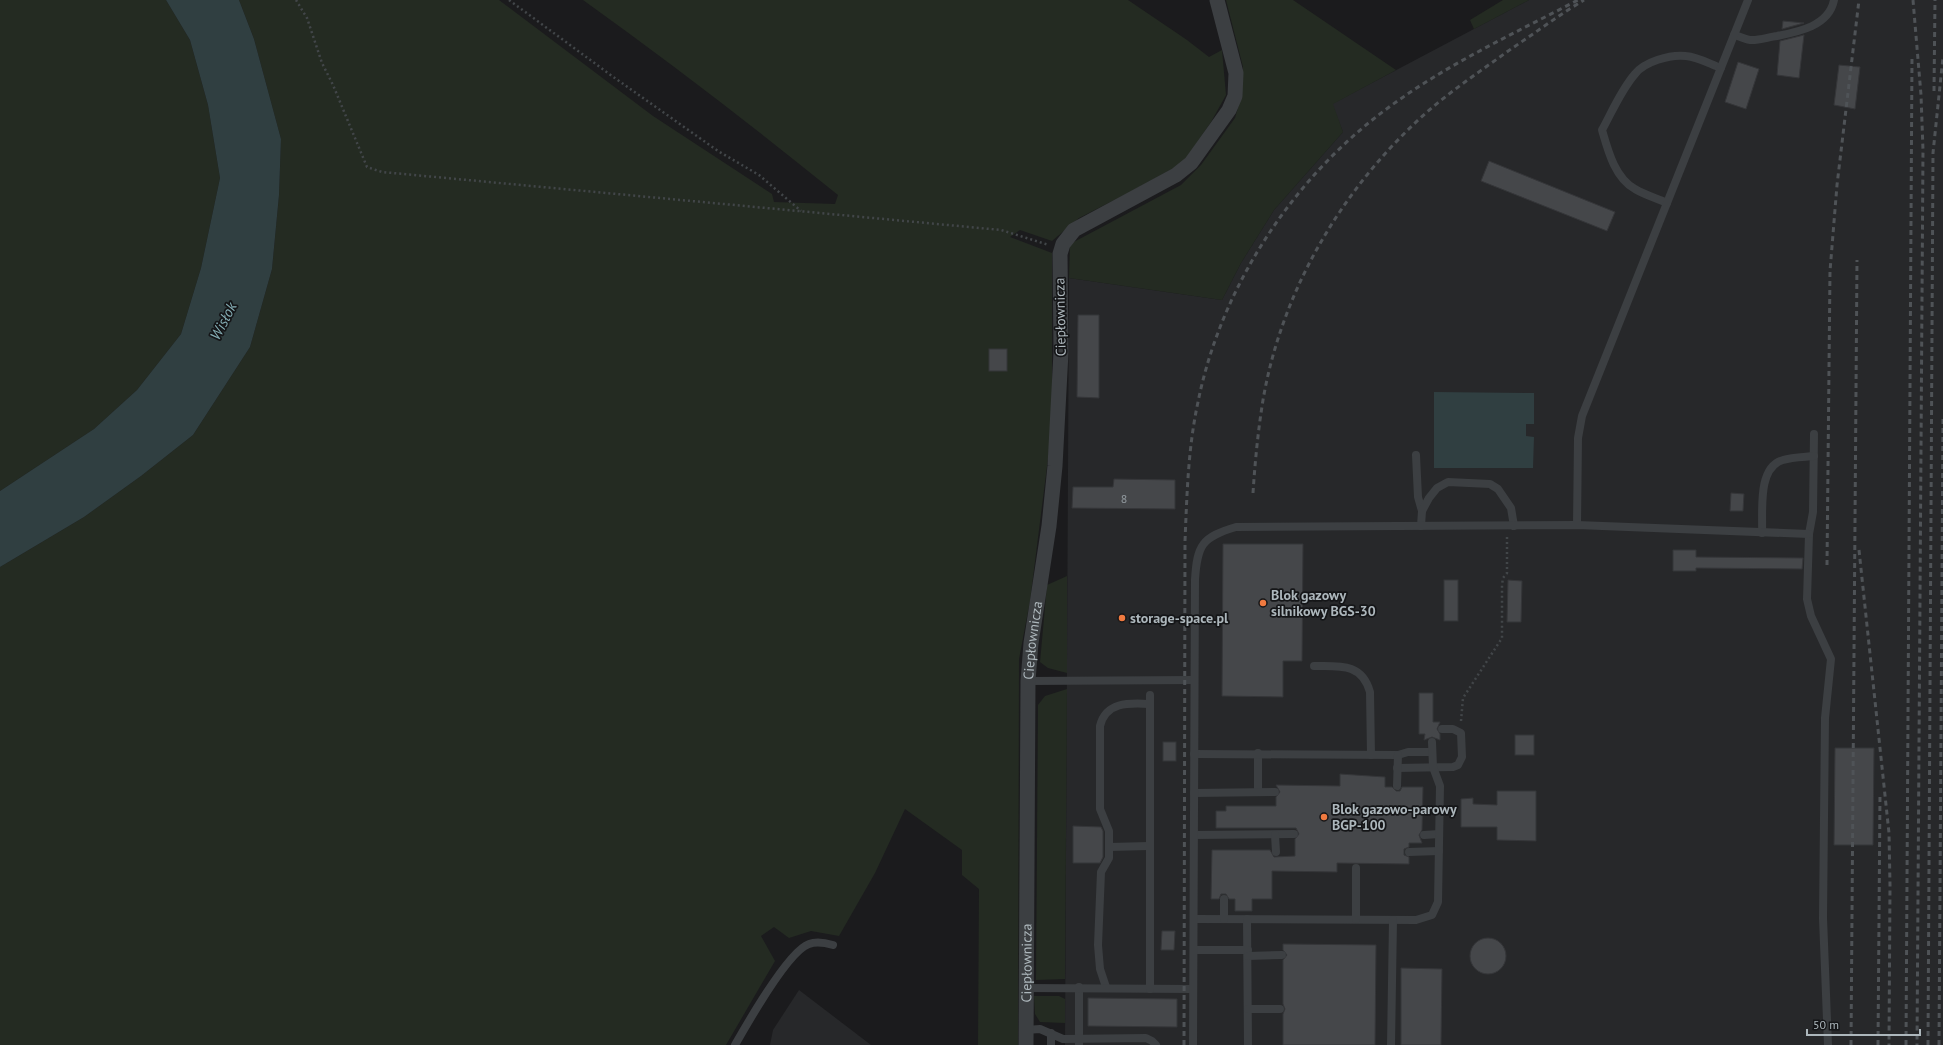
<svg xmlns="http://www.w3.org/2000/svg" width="1943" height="1045" viewBox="0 0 1943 1045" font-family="'PT Sans',sans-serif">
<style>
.built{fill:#27282a}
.green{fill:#242b22}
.water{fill:#303f41}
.building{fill:#45474a;stroke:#353639}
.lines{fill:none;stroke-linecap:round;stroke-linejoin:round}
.path{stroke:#424649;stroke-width:2.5;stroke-dasharray:2 3;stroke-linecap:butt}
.lane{stroke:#3c3f42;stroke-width:8}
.street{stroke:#3c3f42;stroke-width:15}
.rail{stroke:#4f5357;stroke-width:3;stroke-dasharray:5 4;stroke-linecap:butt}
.poi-dot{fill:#f07a40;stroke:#151618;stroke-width:1.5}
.labels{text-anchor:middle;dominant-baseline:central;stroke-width:3.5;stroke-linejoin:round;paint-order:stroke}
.number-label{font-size:12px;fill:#939ba0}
.street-label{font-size:14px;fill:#adb7bc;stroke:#151618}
.poi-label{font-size:14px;font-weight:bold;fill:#adb7bc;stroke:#151618;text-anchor:start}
.water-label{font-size:15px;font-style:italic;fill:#86afb6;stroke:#151618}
</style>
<rect width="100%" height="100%" fill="#1b1b1d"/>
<g class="built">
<path d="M1529,0h414v1045h-878l4,-767 153,22 19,-37 33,-53 69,-78 -11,-28z"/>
<path d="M799,990l72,55h-101l3,-15z"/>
</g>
<g class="green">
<path d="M0,0h166l24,40 18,65 12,73 -19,90 -20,66 -44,56 -43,39 -94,62z"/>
<path d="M239,0h260l154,116 119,78 2,8 61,2 3,-9c-83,-67 -168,-133 -255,-195h545l59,40 22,17 13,-7 4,45 -15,27 -28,41 -55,30 -49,25 -27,23 -32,-11 -10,7 42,16v174l-22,174 -11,58 -1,386h-40l1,-156 -17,-14v-25l-57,-41 -30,64 -36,63 -28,-5 -22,7 -15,-11 -13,9 14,25 -49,84h-726v-478l84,-50 57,-41 52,-41 57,-88 22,-78 7,-74 2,-56 -27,-100z"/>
<path d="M1226,0h67l103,70 -63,34 10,28 -69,78 -33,53 -19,37 -153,-22 1,-34 111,-59 20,-20 34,-47 6,-21 2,-30z"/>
<path d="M1503,0h26l-55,29 -4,-9z"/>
<path d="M1067,576v97l-19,-5 -8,-6 7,-77z"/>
<path d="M1067,689l-2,290 -29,1 2,-275 7,-9z"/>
<path d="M1034,996h25l6,3v24l-25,-1 -5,-8z"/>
</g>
<g class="water">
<path d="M166,0h73l15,39 27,100 -2,56 -7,74 -22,78 -57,88 -52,41 -57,41 -84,50v-76l94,-62 43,-39 44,-56 20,-66 19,-90 -12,-73 -18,-65z"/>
<path d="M1434,392l100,1v31h-8v12l8,1 -1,31h-99z"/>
</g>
<g class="building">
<path d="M1783,21l21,2 -22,6z"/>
<path d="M1804,35l-5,43 -22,-3 3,-34z"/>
<path d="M1738,62l21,7 -13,40 -21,-7z"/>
<path d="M1839,65l21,2 -5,42 -21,-4z"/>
<path d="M1489,161l126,51 -8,19 -126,-50z"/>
<path d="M1078,315h21v83l-22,-1z"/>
<rect x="989" y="349" width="18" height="22"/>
<path d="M1114,479l61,1v29l-103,-1 1,-21h40z"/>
<path d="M1731,493l13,1 -1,17h-13z"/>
<path d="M1223,544h80l-1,117h-19v36l-61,-1z"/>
<path d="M1673,550h23v7l107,1 -1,11 -106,-1v3h-23z"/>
<rect x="1444" y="580" width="14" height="41"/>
<path d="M1508,580l14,1 -1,41h-14z"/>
<path d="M1419,693h14v29h7l-3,7 3,5v6l-8,-3 -8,3 1,-6h-6z"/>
<rect x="1515" y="735" width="19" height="20"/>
<rect x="1163" y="742" width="13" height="19"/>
<path d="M1835,748h39l-1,97h-39z"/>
<path d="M1340,774l45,3v10h7l4,4h4l2,-4h21l-1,43 -3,5 3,8h-13v4l-5,2v6l5,2v7l-72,-1v9l-65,-1v28h-20v12h-17v-12h-6l-3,-5h-5l-2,5h-8l1,-49h58l4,7 21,-1v-17l4,-5 -3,-6h-80v-17h10v-5h50v-9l4,-5 -4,-7 64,1z"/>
<path d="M1497,791h39v50l-39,-1v-13h-36v-28l12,-1v6l24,1z"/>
<path d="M1073,826l28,1 2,4v26l-3,6h-27z"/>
<path d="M1162,931h13l-1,19h-13z"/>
<circle cx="1488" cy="956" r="18"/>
<path d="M1283,944l93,1 -1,100h-92v-31l2,-5 -2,-5v-44l4,-5 -4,-5z"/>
<path d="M1401,968l41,1 -1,76h-40z"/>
<path d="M1088,998l89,1v28l-89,-1z"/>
</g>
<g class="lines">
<g class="path">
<path d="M296,0l11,18 15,45 11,22 34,82 15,5 619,58 48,15"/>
<path d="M509,0l103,76 106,75 41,24 42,36"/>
<path d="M1461,721l2,-23 39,-60v-53l1,-7 4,-5v-36"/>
</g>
<g class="lane">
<path d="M1734,35c6,1 12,5 18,5 8,0 17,-3 25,-4 21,-4 52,-10 57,-36"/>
<path d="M1667,203c-11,-5 -22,-8 -32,-14 -20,-11 -27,-38 -33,-59 10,-18 19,-40 33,-56 9,-12 35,-20 51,-18 12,1 24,8 35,12"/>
<path d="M1814,434l-1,78 -4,22 -2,65 4,17 20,43 -6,59 -2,200 5,127"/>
<path d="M1416,455l2,42 4,14"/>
<path d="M1577,525l1,-87 4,-22 166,-416"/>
<path d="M1421,526l1,-15 7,-13 8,-10 11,-6 42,2 8,5 13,19 3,18"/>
<path d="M1762,533c1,-21 -5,-66 21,-73 9,-3 21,-3 31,-4"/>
<path d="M1314,666c26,0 48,-3 56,26l1,63"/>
<path d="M1028,681l166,-1"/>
<path d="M1258,753v39"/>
<path d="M1194,754l204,1 10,-3h24"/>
<path d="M1397,768l56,-1 5,-2 4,-8 -1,-24 -8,-4h-11"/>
<path d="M1397,786l1,-31"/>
<path d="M1194,793l81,-1"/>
<path d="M1194,835l100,-1"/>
<path d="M1275,835l1,17"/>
<path d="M1424,835l15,-1"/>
<path d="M1109,847l40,-1"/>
<path d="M1409,852l30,-1"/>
<path d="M1194,919l222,1 16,-5 6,-13 2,-116 -7,-19 -1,-25"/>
<path d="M1224,919v-20"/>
<path d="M1247,919l1,126"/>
<path d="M1356,919v-51"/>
<path d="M1194,950h54"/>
<path d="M1248,956l34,-1"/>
<path d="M1079,987v58"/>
<path d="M1106,987l-6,-18 -2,-24 3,-73 8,-14v-27l-9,-22v-83c6,-25 30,-23 50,-22"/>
<path d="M1025,988l168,1"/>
<path d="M1150,989v-294"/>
<path d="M1248,1009h32"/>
<path d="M1026,1030l14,-1 23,10 83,-1 6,3 4,4"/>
<path d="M735,1045c12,-21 53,-94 74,-101 8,-3 17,-1 24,1"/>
<path d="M1051,1045v-12"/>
<path d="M1193,1045l2,-465c2,-35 7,-43 41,-53l341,-2 232,9"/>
<path d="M1391,1045l2,-125"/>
</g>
<path class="street" id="s1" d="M1026,1045l2,-364 3,-38 18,-117 6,-60 6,-114 -1,-98 3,-10 11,-14 102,-55 15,-12 38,-53 6,-14 1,-23 -19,-73"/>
<g class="rail">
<path d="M1913,0l8,95 2,55 -6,895"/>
<path d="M1934,91l1,-91"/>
<path d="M1253,493c2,-31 5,-62 10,-93 18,-105 74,-203 151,-276 30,-29 64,-51 97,-75 24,-16 48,-34 73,-49"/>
<path d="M1859,550l30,283 1,52 -1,160"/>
<path d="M1827,565l3,-294 7,-86 22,-185"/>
<path d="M1184,1045l1,-504c2,-47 3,-93 13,-139 24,-120 101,-233 201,-302 55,-39 118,-68 179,-100"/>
<path d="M1851,1045l6,-785"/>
<path d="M1878,1045l2,-250"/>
<path d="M1906,1045l6,-989"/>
<path d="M1928,1045l5,-892 10,-96"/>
<path d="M1939,1045l4,-627"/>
</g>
</g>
<g class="poi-dot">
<circle cx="1263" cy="603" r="4"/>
<circle cx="1122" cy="618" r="4"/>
<circle cx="1324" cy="817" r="4"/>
</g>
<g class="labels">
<g class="number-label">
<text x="1124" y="498">8</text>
</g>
<g class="street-label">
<text transform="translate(1060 317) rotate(-91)">Ciepłownicza</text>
<text stroke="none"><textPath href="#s1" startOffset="405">Ciepłownicza</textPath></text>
<text stroke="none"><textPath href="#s1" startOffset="82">Ciepłownicza</textPath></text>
</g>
<g class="poi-label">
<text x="1271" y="595">Blok gazowy<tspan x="1271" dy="16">silnikowy BGS-30</tspan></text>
<text x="1130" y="618">storage-space.pl</text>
<text x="1332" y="809">Blok gazowo-parowy<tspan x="1332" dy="16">BGP-100</tspan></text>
</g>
<g class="water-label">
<text transform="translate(223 321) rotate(-63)">Wisłok</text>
</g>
</g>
<path d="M1807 1029v6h113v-6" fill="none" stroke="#adb7bc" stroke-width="2"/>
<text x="1813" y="1029" font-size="12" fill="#adb7bc" stroke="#151618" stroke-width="3" paint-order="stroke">50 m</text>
</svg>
